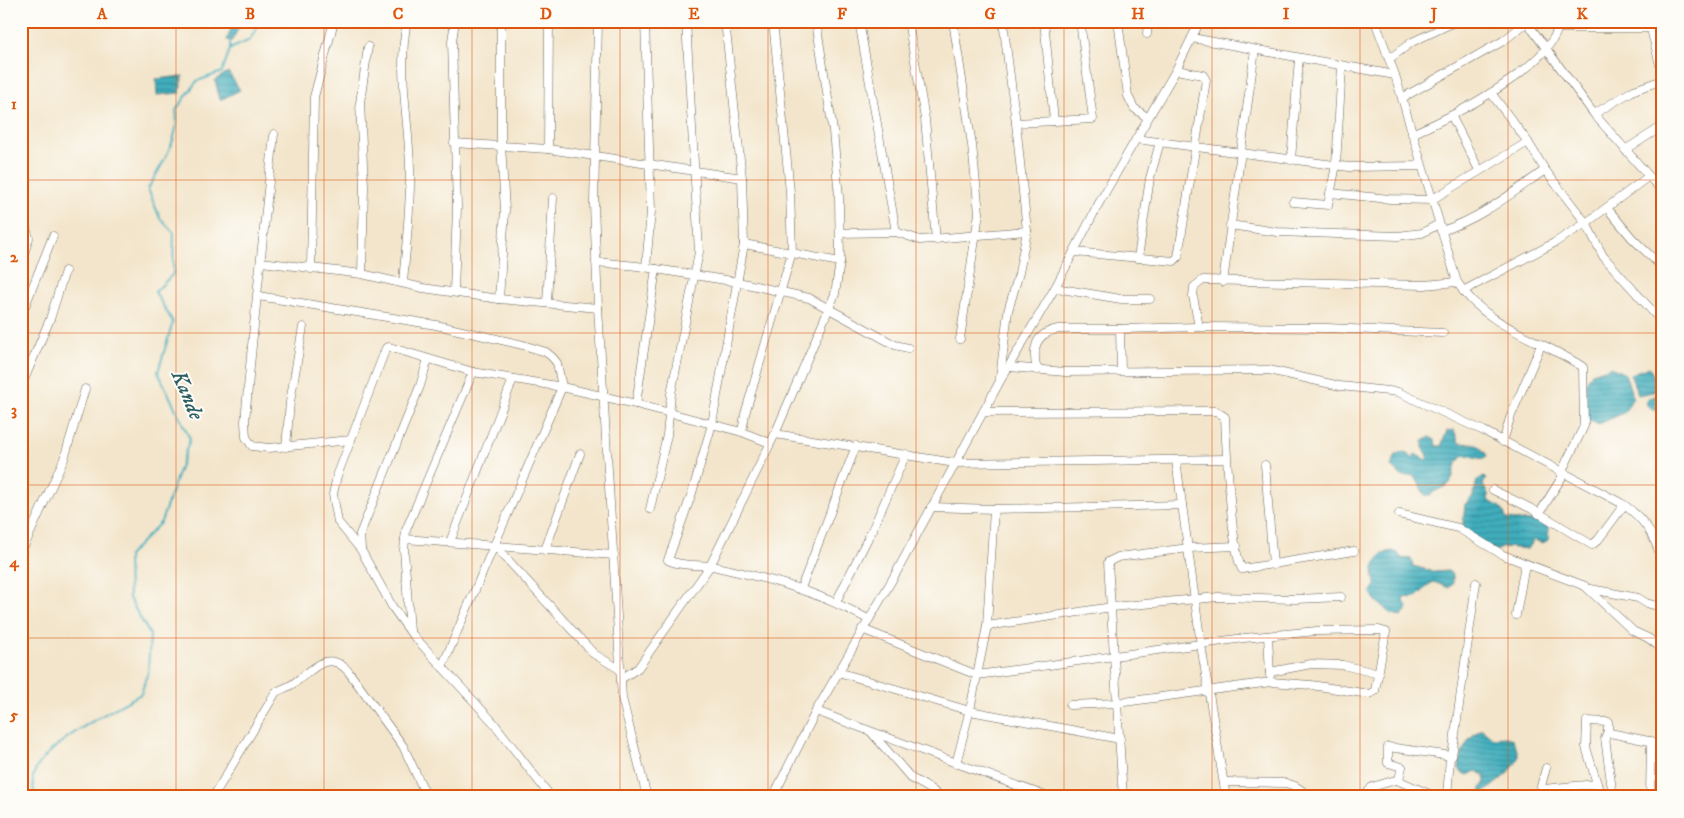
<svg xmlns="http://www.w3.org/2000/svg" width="1684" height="818" viewBox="0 0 1684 818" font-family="'IM FELL DW Pica',serif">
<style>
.water{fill:url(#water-rules);stroke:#2e656c}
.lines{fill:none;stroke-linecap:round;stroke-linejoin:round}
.stream{stroke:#40aebd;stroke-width:2}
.minor-casing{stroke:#676259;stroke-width:9}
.minor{stroke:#fff;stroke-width:8}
.grid{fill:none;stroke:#de560d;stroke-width:1;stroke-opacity:0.55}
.labels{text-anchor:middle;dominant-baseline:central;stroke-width:4;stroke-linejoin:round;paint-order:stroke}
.water-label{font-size:21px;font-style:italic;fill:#2c5e64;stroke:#fdfcf7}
.neatline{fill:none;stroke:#de560d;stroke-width:2}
.grid-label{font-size:16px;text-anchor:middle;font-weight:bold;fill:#de560d}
</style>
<defs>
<pattern id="water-rules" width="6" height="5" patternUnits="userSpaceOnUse" patternTransform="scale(1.25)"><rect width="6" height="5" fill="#40aebd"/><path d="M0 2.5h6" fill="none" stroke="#358d99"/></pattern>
</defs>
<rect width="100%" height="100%" fill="#fdfcf7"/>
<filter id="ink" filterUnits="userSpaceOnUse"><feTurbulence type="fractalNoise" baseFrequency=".02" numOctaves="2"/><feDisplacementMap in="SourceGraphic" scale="10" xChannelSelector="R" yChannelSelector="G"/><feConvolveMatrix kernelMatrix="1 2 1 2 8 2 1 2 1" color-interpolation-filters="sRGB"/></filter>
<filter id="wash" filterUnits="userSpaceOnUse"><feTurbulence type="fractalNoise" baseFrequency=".0096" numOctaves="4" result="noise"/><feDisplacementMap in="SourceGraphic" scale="20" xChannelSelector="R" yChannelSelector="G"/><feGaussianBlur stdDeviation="1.12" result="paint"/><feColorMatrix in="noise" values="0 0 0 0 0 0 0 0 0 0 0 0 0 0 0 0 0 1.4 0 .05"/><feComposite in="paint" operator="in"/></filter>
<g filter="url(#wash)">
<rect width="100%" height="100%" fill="#f3e5cb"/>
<g class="water">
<path d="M234,21l5,6 -7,14 -5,-1z"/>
<path d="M228,72l12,18 -20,10 -5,-20z"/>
<path d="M183,76l-3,17 -23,2 -1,-16z"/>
<path d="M1611,367l14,7 8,23 -8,15 -8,4 -18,8 -10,-3 -5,-7 2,-31 6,-10z"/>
<path d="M1649,367l11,21 -2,3 -20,4 -8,-21z"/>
<path d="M1663,394v11l-4,4 -7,1 -7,-7 3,-5z"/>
<path d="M1454,430l5,13 18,1 10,11 -3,4 -20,-4c-14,13 -7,16 -14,28 0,2 -15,7 -20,12h-5c-3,-4 -8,-17 -11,-19 -2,-1 -9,1 -12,0l-11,-9 5,-12 8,-3 9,6 2,-4 11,6 2,-3 -5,-10v-6l7,-4 5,3 1,6h5l6,-15z"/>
<path d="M1483,477l3,1 -3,7 5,9v6c10,7 15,5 18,19l38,3 5,6 -1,12 -5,3 -9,-3 -6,9 -24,-2 -8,4 -34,-19 3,-28 8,-8 4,-16z"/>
<path d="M1392,551l6,2 3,5 10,1 2,7 22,6 13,-1 5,4v8l-4,5 -15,-6c-12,4 -12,19 -28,15l-3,3 5,8 -6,8 -11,-2 -16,-14 -4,-7 5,-8c-6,-16 -1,-31 16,-34z"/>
<path d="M1482,729l11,9 13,-1 7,2c1,5 4,10 5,15 2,13 -24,30 -33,38h-4v-4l4,-6v-7l-9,-4 -8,4 -6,-2 -3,-5c2,-15 8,-32 23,-39z"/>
</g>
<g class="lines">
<g class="stream">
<path d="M230,49v-10"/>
<path d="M31,797l4,-1c-1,-6 -3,-14 -2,-19 6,-31 81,-68 108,-83l7,-22 2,-37 -21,-37 -1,-42 33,-34 29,-83 -32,-67 15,-50 -18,-30 18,-18 1,-41 -14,-15 -12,-29c13,-24 33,-51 28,-79l21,-29 25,-9 8,-23 20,-9 10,-19"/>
</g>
</g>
</g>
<g filter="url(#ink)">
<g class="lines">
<g class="minor-casing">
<g id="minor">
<path d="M598,21l-4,183 4,104 24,390 25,99"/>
<path d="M645,21l6,190 -5,56"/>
<path d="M725,21l17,157 2,66 -32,180 -20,69 -24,67c13,7 34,4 49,7 57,13 99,24 151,52"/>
<path d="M859,21l37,211"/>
<path d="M908,21l17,98 11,121"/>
<path d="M953,21l19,124 7,68 -19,126"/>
<path d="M1044,21l10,100"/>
<path d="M1118,21l10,75 6,12 14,10"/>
<path d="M1375,21l20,54"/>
<path d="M1526,21l68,93 69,78"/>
<path d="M1649,21l14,56"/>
<path d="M1559,28h104"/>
<path d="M1147,34l1,-13"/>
<path d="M1192,38l203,37 62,207c29,45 83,57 126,85l1,59 -23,47"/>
<path d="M1389,59l23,-17 45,-21"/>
<path d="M1491,93l37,49 17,28 41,53 17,33 60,67"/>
<path d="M1402,98l101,-57 24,-19"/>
<path d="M1594,114l40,-24 29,-10"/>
<path d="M1452,117l27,53"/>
<path d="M1016,123l77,-4 -13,-98"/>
<path d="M274,134c-10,96 -21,192 -29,288l1,15 6,9 17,2 82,-8"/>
<path d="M1412,134c37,-16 145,-69 147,-113"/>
<path d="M1136,139l213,28 72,-1"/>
<path d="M454,143l94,6 194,29"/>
<path d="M548,149l1,-128"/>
<path d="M1625,150l38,-24"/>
<path d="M1291,160l8,-102"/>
<path d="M1330,193l60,6 41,1 97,-58"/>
<path d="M1293,202l35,3 8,-40 6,-99"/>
<path d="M1607,208l25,30 31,30"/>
<path d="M21,211l8,27 -8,25"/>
<path d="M1230,225l47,7 121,4 24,-3 17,-9"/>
<path d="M1441,231c39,-12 71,-38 104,-61"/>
<path d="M841,233l55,-1 24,8 107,-9"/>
<path d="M744,244l96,18"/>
<path d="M1074,252l89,8 11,1 4,-4 28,-177 -3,-5 -27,-5"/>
<path d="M1138,258l12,-80 10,-36"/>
<path d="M261,262l101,12 61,14 76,11 99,9"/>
<path d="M596,262l41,4 101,16 71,16 86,47 13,3"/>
<path d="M311,269l3,-172 19,-72"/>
<path d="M362,274l2,-88 -4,-83 8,-56"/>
<path d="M1223,282l32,-232"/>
<path d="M403,283c3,-38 8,-76 7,-114 -1,-49 -13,-99 -3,-148"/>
<path d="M1055,288l66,11h29"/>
<path d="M1463,291l91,-48 32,-20 63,-47"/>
<path d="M454,292l3,-85 -5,-166 3,-20"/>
<path d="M258,296l178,29 87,20 23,7 6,5 5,6 5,24 -120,280"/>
<path d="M499,299l6,-89 -4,-65v-124"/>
<path d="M547,303l6,-105"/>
<path d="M21,316l32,-80"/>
<path d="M1199,327l-6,-31 1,-9 9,-7 221,5 33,-3"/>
<path d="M1009,367l56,5 204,-2 71,16 58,6 86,39 137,72c24,15 34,34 42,60"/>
<path d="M1037,370c-5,-21 -3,-36 21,-41h62"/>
<path d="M1121,371l-1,-42 79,-2 128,1 116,5"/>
<path d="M1000,378l8,-67 11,-38 8,-42 -11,-108 -13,-102"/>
<path d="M21,387l29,-68 15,-48"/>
<path d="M636,404l20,-135"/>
<path d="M983,412l233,-1 9,6c1,25 6,135 17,152l112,-18"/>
<path d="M742,432l3,-18 47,-162 -2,-60 -17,-171"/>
<path d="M775,434l180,29 271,-4"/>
<path d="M1503,442l7,-24 31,-73"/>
<path d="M286,447l4,-45 13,-75"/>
<path d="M1176,460l25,185 25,152"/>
<path d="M1265,465l8,100"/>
<path d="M1493,490l39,19 60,36 6,-5 26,-35"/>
<path d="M931,507l63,2 188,-4"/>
<path d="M650,509l17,-74 4,-41 28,-142 -13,-231"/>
<path d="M1399,514l59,14 45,27 82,31 48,45 15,7 15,11"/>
<path d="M1539,514l25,-40"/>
<path d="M405,539l209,16"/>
<path d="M450,542l63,-163"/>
<path d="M495,546l99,108 27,16"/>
<path d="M361,549l-1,-15 60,-148 8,-27"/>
<path d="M545,550l35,-96"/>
<path d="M21,553l43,-94 21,-70"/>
<path d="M801,588l55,-142"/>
<path d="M1591,589l47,9 8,5 15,4"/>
<path d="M1663,601l-2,6 2,10"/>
<path d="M836,602l37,-74 33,-74"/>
<path d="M1516,615l9,-51"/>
<path d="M987,626l125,-19 106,-10 78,2 45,-2"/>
<path d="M862,629l115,46 267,-37 73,-7 62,-1 7,2 -11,59 -6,3 -58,-9 -40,-3 -154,21 -47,2"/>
<path d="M410,631l-6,-81 2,-20 67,-158"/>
<path d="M1268,636l2,39"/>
<path d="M838,672l132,39 150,28"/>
<path d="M1270,672l41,-8 32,1 36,9"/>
<path d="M621,679l17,-11 72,-102 65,-132 60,-140 5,-32 -1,-65 -6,-66 -17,-110"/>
<path d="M816,711l232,86"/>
<path d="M1608,731l-3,7 8,59"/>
<path d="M871,732l40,46 21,12 7,7"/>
<path d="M956,764l15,-59 16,-79 7,-117"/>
<path d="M1546,768l-5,18 2,3 54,-5"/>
<path d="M1397,780l39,17"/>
<path d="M1225,782l61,1 9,3 17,11"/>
<path d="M1650,795l1,-54"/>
<path d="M213,797l63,-105c6,-3 13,-5 18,-9 18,-12 33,-35 54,-12l55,75 24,51"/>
<path d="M551,797l-58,-75 -82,-89 -18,-25 -32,-58 -23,-28 -5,-28 4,-18 49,-128 3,-1 84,25 89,15 74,17 106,28 28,11"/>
<path d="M773,797l43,-86 80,-138 104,-192 55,-93 44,-85 77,-133 24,-49"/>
<path d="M1123,797l-15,-235 10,-5 71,-9 48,-2"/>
<path d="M1364,797l8,-10 27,-8 3,-12 -14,-4v-16l64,9 24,-173"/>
<path d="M1447,797l3,-40"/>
<path d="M1601,797l-15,-50 1,-26 21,1v9l2,2 53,11"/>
<path d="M1635,797l28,-3"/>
</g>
</g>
<use href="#minor" class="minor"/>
</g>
</g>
<path class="grid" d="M176,21v776M324,21v776M472,21v776M620,21v776M768,21v776M916,21v776M1064,21v776M1212,21v776M1360,21v776M1508,21v776M21,180h1642M21,333h1642M21,485h1642M21,638h1642"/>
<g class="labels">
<g class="water-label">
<text transform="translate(187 395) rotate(67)">Kande</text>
</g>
</g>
<rect width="1684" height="818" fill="none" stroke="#fdfcf7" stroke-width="55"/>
<rect x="28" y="28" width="1628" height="762" class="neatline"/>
<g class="grid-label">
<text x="102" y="19">A</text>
<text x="250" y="19">B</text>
<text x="398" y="19">C</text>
<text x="546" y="19">D</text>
<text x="694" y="19">E</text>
<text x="842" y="19">F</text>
<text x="990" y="19">G</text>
<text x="1138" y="19">H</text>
<text x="1286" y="19">I</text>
<text x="1434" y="19">J</text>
<text x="1582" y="19">K</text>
<text x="14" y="109">1</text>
<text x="14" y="262">2</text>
<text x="14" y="415">3</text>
<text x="14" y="567">4</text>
<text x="14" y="720">5</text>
</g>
</svg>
